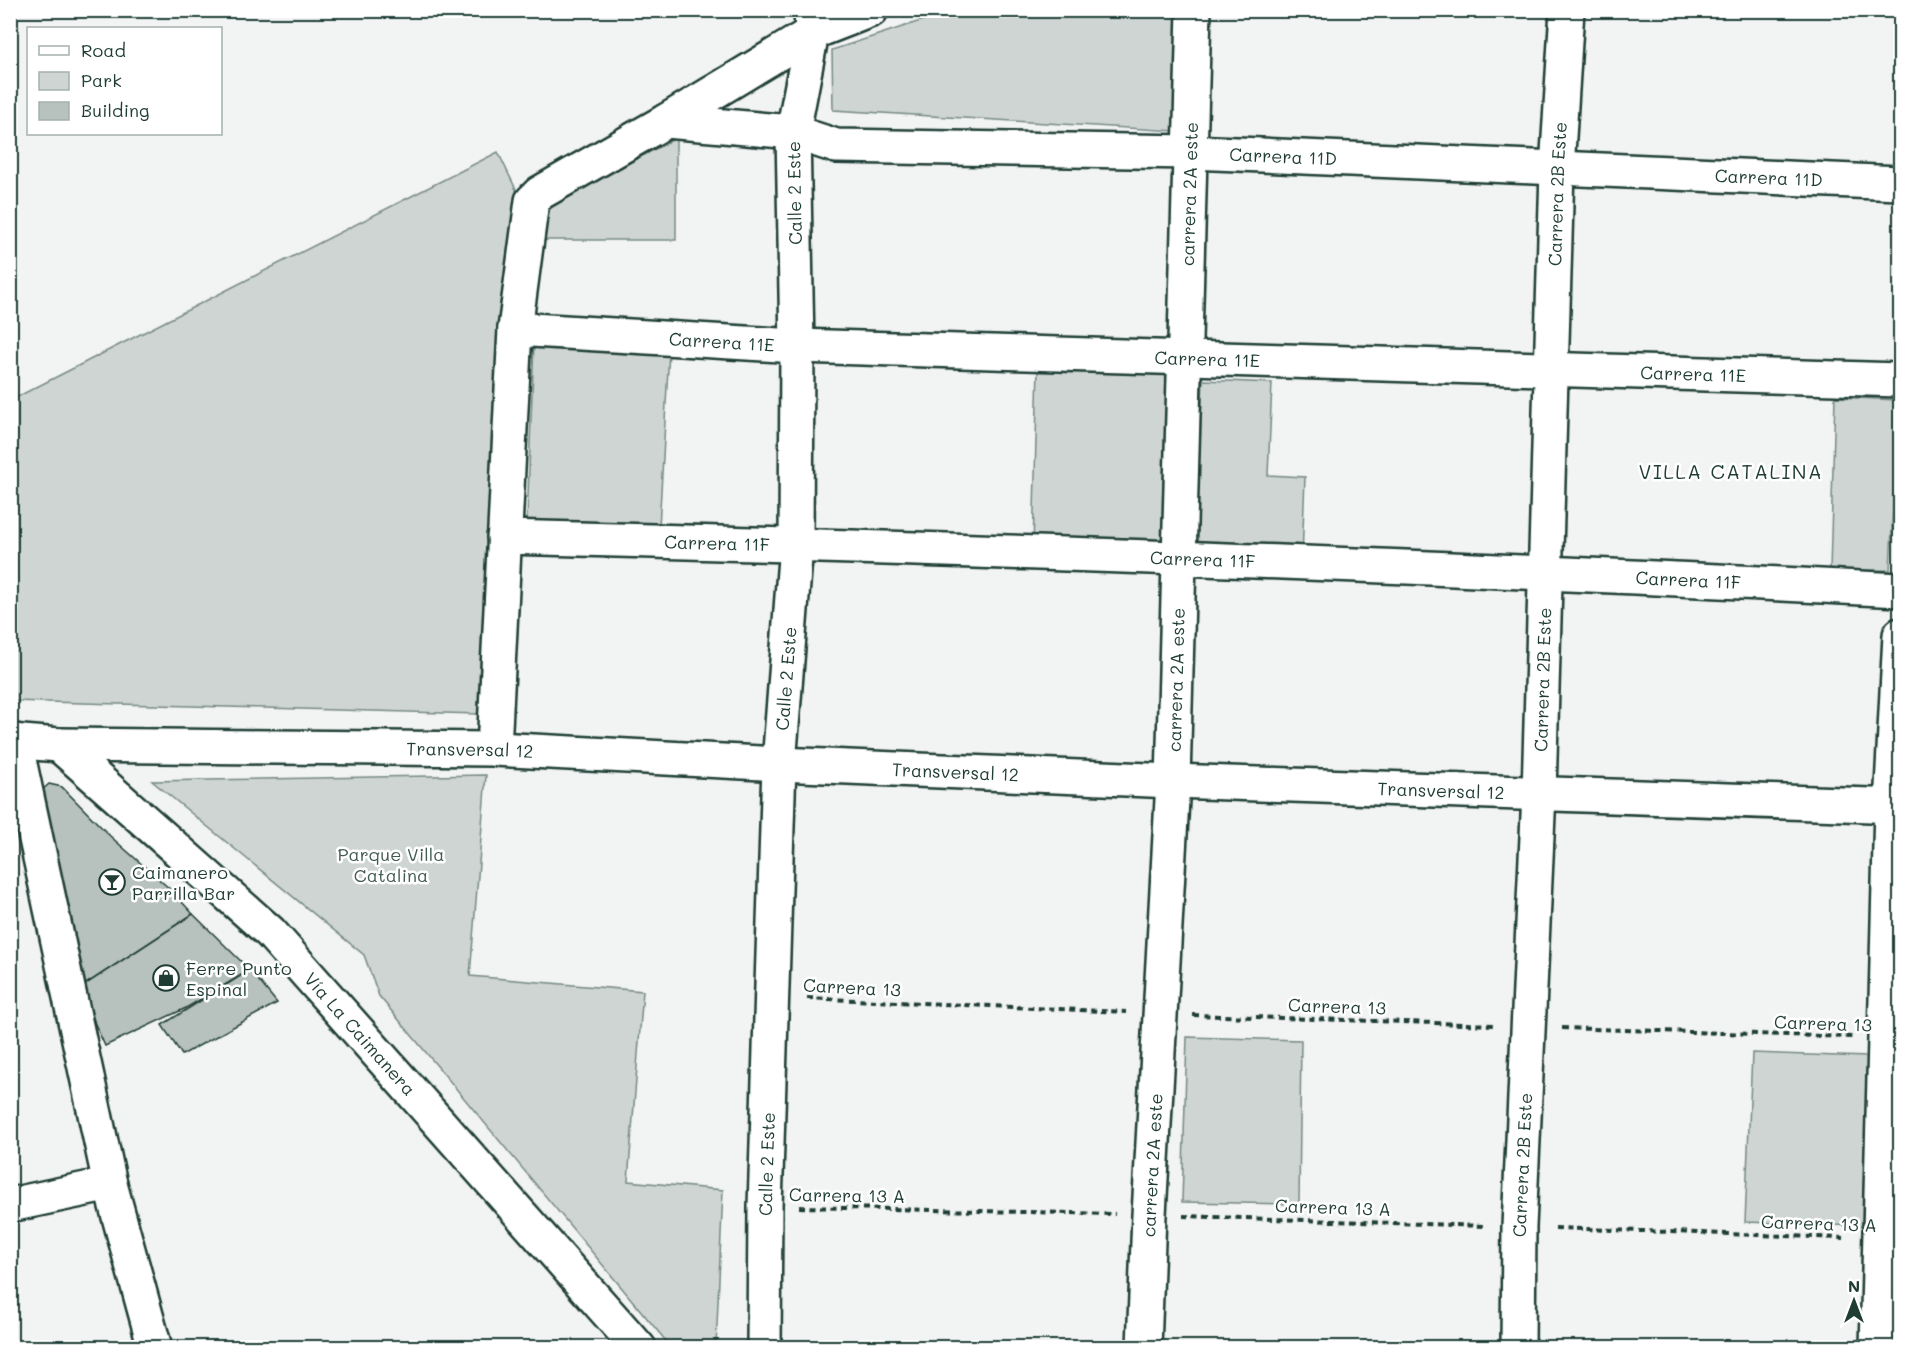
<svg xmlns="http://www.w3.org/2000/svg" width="1911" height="1358" viewBox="0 0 1911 1358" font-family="Mali,sans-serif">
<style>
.green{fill:#ced5d3;stroke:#768984;stroke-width:1.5}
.building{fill:#b7c1bd;stroke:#1f3d34;stroke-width:1.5}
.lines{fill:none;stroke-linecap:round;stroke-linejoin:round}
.street-casing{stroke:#1f3d34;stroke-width:38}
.secondary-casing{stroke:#1f3d34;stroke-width:38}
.path{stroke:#1f3d34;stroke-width:4;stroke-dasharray:6 4.5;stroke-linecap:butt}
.street{stroke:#fff;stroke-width:33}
.secondary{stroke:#fff;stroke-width:33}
.labels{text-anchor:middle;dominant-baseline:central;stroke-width:5;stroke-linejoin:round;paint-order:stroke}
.street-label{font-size:18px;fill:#1f3d34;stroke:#fff}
.park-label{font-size:18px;fill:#425b54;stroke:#fff}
.poi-label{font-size:18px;fill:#1f3d34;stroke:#fff;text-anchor:start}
.neighbourhood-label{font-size:20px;letter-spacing:1.5px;fill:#1f3d34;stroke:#fff}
</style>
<rect width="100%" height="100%" fill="#f2f3f3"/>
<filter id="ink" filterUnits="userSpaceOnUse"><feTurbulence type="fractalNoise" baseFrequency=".0167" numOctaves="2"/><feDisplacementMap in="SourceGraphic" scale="12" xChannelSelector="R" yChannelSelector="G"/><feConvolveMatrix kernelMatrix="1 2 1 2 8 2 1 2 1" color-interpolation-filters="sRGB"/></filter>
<g filter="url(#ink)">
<g class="green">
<path d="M951,11h225v120l-343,-21 -1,-60z"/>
<path d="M676,138v102h-140l3,-29z"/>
<path d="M498,152l24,50 -43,512 -468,-13v-301z"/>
<path d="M534,344l135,7 -10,176 -132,-7z"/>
<path d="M1038,368l131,3 -6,180 -130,-4z"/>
<path d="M1203,380l69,3 -4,92 37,2 -3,81 -107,-5z"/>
<path d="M1835,397l63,3 -8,170 -60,1z"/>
<path d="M486,775l-16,201 173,15 -15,190 95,9 -7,157h-45l-292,-351 -15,-41 -212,-174z"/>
<path d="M1187,1037l114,3 -2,164 -117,-2z"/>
<path d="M1752,1053l116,4 -6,169 -117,-4z"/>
</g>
<g class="building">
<path d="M49,784l13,3 48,49 61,54 22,24 -110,72 -42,-195z"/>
<path d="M193,914l57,56 -64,38 -81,38 -10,-22 -12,-38z"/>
<path d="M250,970l27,33 -95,52 -20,-30z"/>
</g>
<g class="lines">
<g class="street-casing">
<g id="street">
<path id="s1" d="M666,121l127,11 43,14 355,6 709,31"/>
<path id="s2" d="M515,329l282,17 1103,34"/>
<path id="s3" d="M504,537c466,12 931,29 1396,53"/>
<path d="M15,741l95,443 45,164"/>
<path id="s4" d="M59,745l435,4 285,15 394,17 727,25"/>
<path id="s5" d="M59,745l211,187 369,416"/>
<path d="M494,749l21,-420 17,-128 8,-8 126,-72 146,-88 59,-23"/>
<path d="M10,1205l100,-21"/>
<path id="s6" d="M764,1348l1,-141 14,-443 17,-219 1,-199 -4,-214 19,-99 -1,-23"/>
<path id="s7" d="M1144,1348l5,-133 24,-434 21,-771"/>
<path id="s8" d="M1518,1348l1,-121 20,-434 18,-624 10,-159"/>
<path d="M1877,1348l14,-542 9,-171"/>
</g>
</g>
<g class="secondary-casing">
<path id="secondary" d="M10,741l49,4"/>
</g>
<g class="path">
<path d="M807,998l319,14"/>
<path d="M1193,1015l302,10"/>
<path d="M1562,1028l290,9"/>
<path d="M799,1207l316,7"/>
<path d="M1183,1216l301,10"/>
<path d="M1555,1228l289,10"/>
</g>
<use href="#street" class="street"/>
<use href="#secondary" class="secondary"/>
</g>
</g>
<defs>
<g id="bar-ring" transform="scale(1.35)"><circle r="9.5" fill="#fff" stroke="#1f3d34" stroke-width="1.5"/><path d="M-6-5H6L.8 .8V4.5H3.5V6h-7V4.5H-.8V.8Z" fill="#1f3d34"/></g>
<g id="shop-ring" transform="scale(1.35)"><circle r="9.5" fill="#fff" stroke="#1f3d34" stroke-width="1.5"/><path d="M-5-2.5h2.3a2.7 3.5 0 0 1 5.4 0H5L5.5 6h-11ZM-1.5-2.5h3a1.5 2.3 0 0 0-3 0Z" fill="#1f3d34"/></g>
</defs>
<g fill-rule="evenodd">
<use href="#bar-ring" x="112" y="882"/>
<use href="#shop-ring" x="166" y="978"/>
</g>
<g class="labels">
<g class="street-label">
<text stroke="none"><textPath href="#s1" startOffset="620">Carrera 11D</textPath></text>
<text stroke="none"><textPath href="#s1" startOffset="1106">Carrera 11D</textPath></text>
<text transform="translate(794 193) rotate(-91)">Calle 2 Este</text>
<text stroke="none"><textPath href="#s7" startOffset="1155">carrera 2A este</textPath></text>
<text stroke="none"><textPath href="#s8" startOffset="1155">Carrera 2B Este</textPath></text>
<text stroke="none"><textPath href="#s2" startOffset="207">Carrera 11E</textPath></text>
<text stroke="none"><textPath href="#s2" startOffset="693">Carrera 11E</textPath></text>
<text stroke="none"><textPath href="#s2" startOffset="1179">Carrera 11E</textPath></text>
<text stroke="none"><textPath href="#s3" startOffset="213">Carrera 11F</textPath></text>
<text stroke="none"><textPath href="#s3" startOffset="699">Carrera 11F</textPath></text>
<text stroke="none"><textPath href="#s3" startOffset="1185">Carrera 11F</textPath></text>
<text stroke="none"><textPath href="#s6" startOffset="670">Calle 2 Este</textPath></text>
<text stroke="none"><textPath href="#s7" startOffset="669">carrera 2A este</textPath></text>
<text stroke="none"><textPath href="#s8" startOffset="669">Carrera 2B Este</textPath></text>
<text stroke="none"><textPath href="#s4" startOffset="411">Transversal 12</textPath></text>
<text stroke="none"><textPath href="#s4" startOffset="897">Transversal 12</textPath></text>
<text stroke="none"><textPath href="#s4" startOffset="1383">Transversal 12</textPath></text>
<text transform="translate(852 987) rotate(3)">Carrera 13</text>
<text transform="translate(1337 1006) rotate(2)">Carrera 13</text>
<text transform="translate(1823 1023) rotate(2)">Carrera 13</text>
<text stroke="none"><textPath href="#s5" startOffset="418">Vía La Caimanera</textPath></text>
<text stroke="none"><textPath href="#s6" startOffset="184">Calle 2 Este</textPath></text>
<text stroke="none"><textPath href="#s7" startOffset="183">carrera 2A este</textPath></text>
<text stroke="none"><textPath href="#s8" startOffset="183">Carrera 2B Este</textPath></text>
<text transform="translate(847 1195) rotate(1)">Carrera 13 A</text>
<text transform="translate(1333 1207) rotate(2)">Carrera 13 A</text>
<text transform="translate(1819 1223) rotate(2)">Carrera 13 A</text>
</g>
<g class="park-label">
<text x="391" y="854">Parque Villa<tspan x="391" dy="21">Catalina</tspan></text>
</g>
<g class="poi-label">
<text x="132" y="872">Caimanero<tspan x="132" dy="21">Parrilla Bar</tspan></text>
<text x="186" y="968">Ferre Punto<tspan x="186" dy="21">Espinal</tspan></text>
</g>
<g class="neighbourhood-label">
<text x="1731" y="471">VILLA CATALINA</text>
</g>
</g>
<rect width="1911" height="1358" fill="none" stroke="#fff" stroke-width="36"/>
<rect x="18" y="18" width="1875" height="1322" fill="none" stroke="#1f3d34" stroke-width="2" filter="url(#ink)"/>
<rect x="27" y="27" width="195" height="108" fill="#ffffff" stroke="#a5b1ae" stroke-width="1.5"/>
<rect x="39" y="46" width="30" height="9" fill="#ffffff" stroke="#a5b1ae" stroke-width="1.5"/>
<text x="81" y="57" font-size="18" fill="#1f3d34">Road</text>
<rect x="39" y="72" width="30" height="18" fill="#ced5d3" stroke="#a5b1ae" stroke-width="1.5"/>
<text x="81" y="87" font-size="18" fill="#1f3d34">Park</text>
<rect x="39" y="102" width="30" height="18" fill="#b7c1bd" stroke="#a5b1ae" stroke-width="1.5"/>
<text x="81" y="117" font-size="18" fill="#1f3d34">Building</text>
<g transform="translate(1854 1301)" stroke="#ffffff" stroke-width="4.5" paint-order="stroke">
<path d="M0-4.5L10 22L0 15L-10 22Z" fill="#1f3d34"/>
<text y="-9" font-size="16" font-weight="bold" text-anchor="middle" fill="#1f3d34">N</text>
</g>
</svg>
